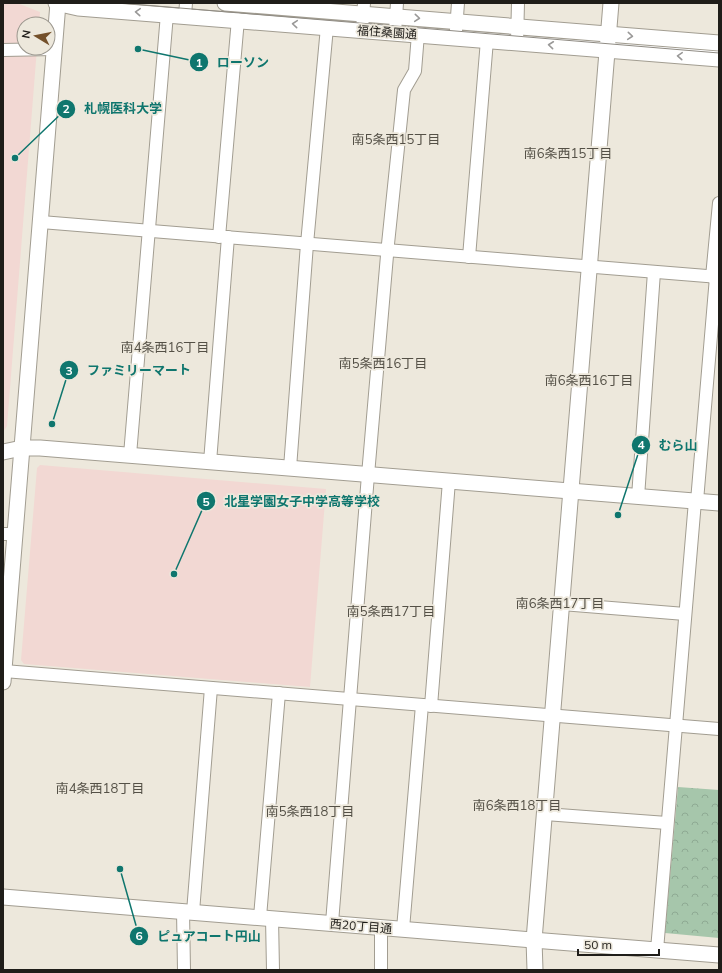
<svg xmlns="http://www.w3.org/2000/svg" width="722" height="973" viewBox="0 0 722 973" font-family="Mulish,'Noto Sans JP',sans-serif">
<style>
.education{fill:#f2d8d3}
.park{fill:url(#park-crowns)}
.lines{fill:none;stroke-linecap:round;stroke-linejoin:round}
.minor-casing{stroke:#a29d91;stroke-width:14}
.tertiary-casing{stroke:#a29d91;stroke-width:17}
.minor{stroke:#fff;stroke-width:12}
.tertiary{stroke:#fff;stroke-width:15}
.tram{stroke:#8f8b83;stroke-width:1}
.oneway{stroke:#9a9998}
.labels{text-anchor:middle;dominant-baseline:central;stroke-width:3.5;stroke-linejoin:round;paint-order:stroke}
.street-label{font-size:12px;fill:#1f1d19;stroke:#ede8dc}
.neighbourhood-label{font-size:13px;fill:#545046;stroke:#ede8dc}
.leader{fill:none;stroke:#0f766e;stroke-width:1.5}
.callout-dot{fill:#0f766e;stroke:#ede8dc;stroke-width:1.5}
.mark-label{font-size:12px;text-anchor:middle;font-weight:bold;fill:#fff}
.callout-label{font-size:13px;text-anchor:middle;font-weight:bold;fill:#0f766e;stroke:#ede8dc;stroke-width:3.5;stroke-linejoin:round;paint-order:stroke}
</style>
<defs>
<pattern id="park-crowns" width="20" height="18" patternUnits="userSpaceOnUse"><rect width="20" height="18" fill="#a6c6ab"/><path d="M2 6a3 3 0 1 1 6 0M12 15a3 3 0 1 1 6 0" fill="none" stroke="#8eaa93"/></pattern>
</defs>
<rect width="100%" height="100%" fill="#ede8dc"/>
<g class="education">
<path d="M3,3h14l23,9 -1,12h-15v24h13l-30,378 -4,6z"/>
<path d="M40,465l286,24 -16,198 -286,-23 -3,-4 16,-192z"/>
</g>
<path class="park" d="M678,787l41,3v148l-54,-5z"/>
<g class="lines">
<g class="minor-casing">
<g id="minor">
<path d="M185,15l1,-12"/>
<path d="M362,30l2,-27"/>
<path d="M456,30l2,-27"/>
<path d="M395,32l2,-29"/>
<path d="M517,42l1,-39"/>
<path d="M3,50l51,-1"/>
<path d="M41,222l678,55"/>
<path d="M219,237l19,-218"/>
<path d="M469,257l18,-217"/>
<path d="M712,277l7,-74"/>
<path d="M130,455l37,-441"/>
<path d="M210,462l18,-225"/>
<path d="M290,468l17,-224 20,-217"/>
<path d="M638,497l16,-225"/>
<path d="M697,501l19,-224"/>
<path d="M3,534h12"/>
<path d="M562,604l123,10"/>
<path d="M4,671l715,58"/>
<path d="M431,706l18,-225"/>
<path d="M545,814l122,9"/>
<path d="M183,911l1,59"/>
<path d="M193,912l18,-224"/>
<path d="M260,917l19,-224"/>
<path d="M272,918l1,52"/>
<path d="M332,923l36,-448 20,-231 16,-154 11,-19 3,-37"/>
<path d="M381,927v43"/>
<path d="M403,929l19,-224"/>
<path d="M657,950l38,-449"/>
</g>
</g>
<g class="tertiary-casing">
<g id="tertiary">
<path d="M56,3l22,5 641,51"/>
<path d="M225,3l494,40"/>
<path d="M3,452l19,-4h18l679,55"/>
<path d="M3,682l55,-679"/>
<path d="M3,897l716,58"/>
<path d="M535,970l-1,-30 77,-937"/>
</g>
</g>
<use href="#minor" class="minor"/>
<use href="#tertiary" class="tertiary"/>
<path class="tram" d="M120,3l599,50"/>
</g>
<defs><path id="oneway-chevron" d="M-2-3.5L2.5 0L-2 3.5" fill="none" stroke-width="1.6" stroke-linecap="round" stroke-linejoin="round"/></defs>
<g class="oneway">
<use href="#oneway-chevron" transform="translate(138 12) rotate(-176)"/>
<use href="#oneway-chevron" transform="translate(417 18) rotate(5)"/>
<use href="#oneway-chevron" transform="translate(295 24) rotate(-175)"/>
<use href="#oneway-chevron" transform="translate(630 36) rotate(5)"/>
<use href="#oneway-chevron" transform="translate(551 45) rotate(-174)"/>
<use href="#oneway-chevron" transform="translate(680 56) rotate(-176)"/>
</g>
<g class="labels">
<g class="street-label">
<text transform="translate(387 32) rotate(4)">福住桑園通</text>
<text transform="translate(361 926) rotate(5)">西20丁目通</text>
</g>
<g class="neighbourhood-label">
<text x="396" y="139">南5条西15丁目</text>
<text x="568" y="153">南6条西15丁目</text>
<text x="165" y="347">南4条西16丁目</text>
<text x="383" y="363">南5条西16丁目</text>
<text x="589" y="380">南6条西16丁目</text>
<text x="560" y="603">南6条西17丁目</text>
<text x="391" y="611">南5条西17丁目</text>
<text x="100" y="788">南4条西18丁目</text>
<text x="517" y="805">南6条西18丁目</text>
<text x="310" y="811">南5条西18丁目</text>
</g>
</g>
<path class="leader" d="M138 49L199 62M15 158L66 109M52 424L69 370M618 515L641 445M174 574L206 501M120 869L139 936"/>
<g class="callout-dot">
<circle cx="138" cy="49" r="4"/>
<circle cx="15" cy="158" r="4"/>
<circle cx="52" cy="424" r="4"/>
<circle cx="618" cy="515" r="4"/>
<circle cx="174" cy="574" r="4"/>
<circle cx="120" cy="869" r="4"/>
<circle cx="199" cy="62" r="10"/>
<circle cx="66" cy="109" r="10"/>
<circle cx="69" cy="370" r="10"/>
<circle cx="641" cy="445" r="10"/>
<circle cx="206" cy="501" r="10"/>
<circle cx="139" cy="936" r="10"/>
</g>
<g class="mark-label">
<text x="199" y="67">1</text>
<text x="66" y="113">2</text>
<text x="69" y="375">3</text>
<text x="641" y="449">4</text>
<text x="206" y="506">5</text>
<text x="139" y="940">6</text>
</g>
<g class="callout-label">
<text x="243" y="67">ローソン</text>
<text x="123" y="113">札幌医科大学</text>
<text x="139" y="375">ファミリーマート</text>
<text x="678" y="450">むら山</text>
<text x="302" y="506">北星学園女子中学高等学校</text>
<text x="209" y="941">ピュアコート円山</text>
</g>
<rect width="722" height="973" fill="none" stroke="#1f1d19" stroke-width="8"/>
<g transform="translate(36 36) rotate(280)"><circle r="19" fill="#ede8dc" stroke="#9b978e"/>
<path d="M0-3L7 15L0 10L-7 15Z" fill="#74502a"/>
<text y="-6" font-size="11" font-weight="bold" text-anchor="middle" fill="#1f1d19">N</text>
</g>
<path d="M578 949v6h81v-6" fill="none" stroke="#1f1d19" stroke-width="2"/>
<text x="584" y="949" font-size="12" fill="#1f1d19" stroke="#ede8dc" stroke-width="3" paint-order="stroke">50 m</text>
</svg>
